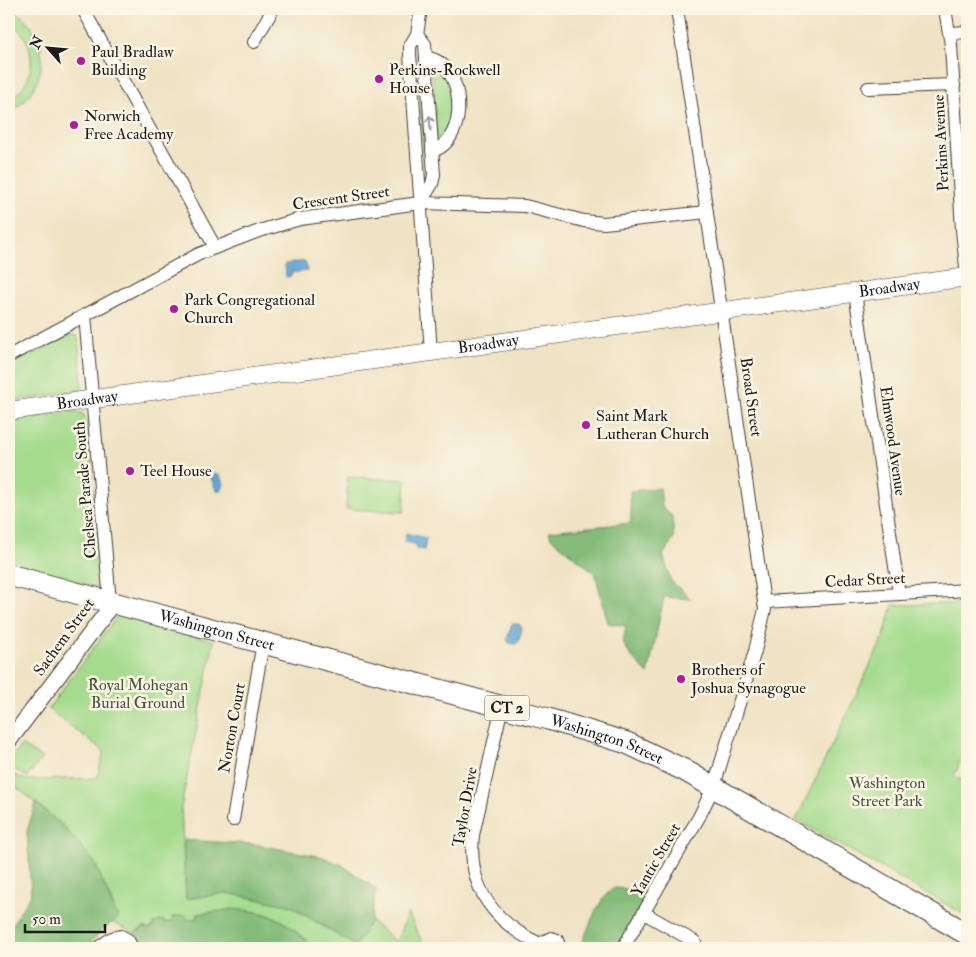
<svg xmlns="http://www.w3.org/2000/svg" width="976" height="957" viewBox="0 0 976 957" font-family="'IM FELL Double Pica',serif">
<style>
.green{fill:#a4db8d;stroke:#607c54}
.forest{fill:#83bb78;stroke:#506c4a}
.water{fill:#5fa5d5;stroke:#3e6078}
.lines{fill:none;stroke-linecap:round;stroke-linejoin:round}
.minor-casing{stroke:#3c3a35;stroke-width:14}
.tertiary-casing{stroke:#3c3a35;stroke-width:17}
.secondary-casing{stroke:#3c3a35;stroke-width:19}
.trunk-casing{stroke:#3c3a35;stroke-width:23}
.minor{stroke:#fff;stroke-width:12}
.tertiary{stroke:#fff;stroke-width:15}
.secondary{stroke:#fff;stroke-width:18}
.trunk{stroke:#fff;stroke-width:21}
.oneway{stroke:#999}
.poi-dot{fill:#b5179e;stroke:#fcf5e5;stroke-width:2}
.labels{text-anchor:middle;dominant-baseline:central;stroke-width:5;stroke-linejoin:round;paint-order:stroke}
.shield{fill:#fcf5e5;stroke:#5f5d58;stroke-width:1}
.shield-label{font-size:15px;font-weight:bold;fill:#1c1c1c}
.poi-label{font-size:16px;fill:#1c1c1c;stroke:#fcf5e5;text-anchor:start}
.street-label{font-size:16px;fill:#1c1c1c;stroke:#fcf5e5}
.park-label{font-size:16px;fill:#45553e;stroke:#fcf5e5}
</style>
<rect width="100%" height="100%" fill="#fcf5e5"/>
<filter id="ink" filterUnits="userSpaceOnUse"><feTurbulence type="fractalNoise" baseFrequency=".02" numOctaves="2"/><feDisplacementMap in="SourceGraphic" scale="10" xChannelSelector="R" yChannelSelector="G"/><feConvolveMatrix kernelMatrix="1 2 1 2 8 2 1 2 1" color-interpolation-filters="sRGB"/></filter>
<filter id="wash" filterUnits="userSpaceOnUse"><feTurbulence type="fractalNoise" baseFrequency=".0096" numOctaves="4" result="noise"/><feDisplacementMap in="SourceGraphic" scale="20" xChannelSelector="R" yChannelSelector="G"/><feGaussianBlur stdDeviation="1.12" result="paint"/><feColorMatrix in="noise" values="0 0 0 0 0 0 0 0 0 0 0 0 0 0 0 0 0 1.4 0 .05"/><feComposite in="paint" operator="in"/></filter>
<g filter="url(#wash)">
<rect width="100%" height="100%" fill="#f0e3c4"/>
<g class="green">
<path d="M9,9c46,21 41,81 0,103v-12c30,-18 29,-60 0,-79z"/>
<path d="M417,47h3l9,132 -3,2z"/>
<path d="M432,65h5c3,5 7,9 9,13 9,17 8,53 -9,63z"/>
<path d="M73,334l5,3 4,47 -1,6 -72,12v-37z"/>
<path d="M75,411l8,3 4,7 15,168 -93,-24v-145z"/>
<path d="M348,477l58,3 -2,32 -58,-3z"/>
<path d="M967,603v142l-13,31 13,7v133l-171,-96 88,-184 9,-31z"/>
<path d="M118,615l96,26 -33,166 5,92 40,-6 61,11 68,42 16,-25 25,21 12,-29 17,35h-118l-5,-2 5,-6c-9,-6 -15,-13 -25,-19 -26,-15 -56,-11 -84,-7v4l-11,2 -15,-3 1,4 -9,3 -1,-4 -16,10 -2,-3 -11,6 -23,-11 7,-4 -23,-55 -32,-37 -54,-45v-8l17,7 71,-2 7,-27 -56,-42z"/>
<path d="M21,745l21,13 -15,19 -18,-11v-5z"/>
</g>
<g class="forest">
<path d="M660,488l2,19 10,9 2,22 -11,17 8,26 20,18 -27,-2 -16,77 -17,-18 -8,-13 3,-17 -18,-3 -13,-50 -44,-35 -2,-7 82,-8 -1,-32z"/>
<path d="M36,803l27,23 32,37 23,55 -16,12 -17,18h-76v-18l22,-36 -4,-63z"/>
<path d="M183,840l70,4 70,13 19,8 34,24 -5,32 -16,25 -62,-40 -67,-13 -40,6z"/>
<path d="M613,888l13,1 21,9 -27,50h-40c9,-20 16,-46 33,-60z"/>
<path d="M232,909c17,2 36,4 50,12 10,6 16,13 25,20l-4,4 4,3h-158l-9,-4 -6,-11 12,-6 1,3 7,-3 -1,-3 10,-4 1,3 9,-2 -1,-4 14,-2 1,5 11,-2v-4z"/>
</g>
<g class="water">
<path d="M305,261l2,10 -16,2v3l-5,1 -1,-13z"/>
<path d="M213,474l6,1 5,8 -2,8 -6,-1 -5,-12z"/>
<path d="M406,533l20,5 -2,12 -8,-1v-5l-12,-2z"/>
<path d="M512,624h7l3,4 -3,13 -4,3 -6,-1 -2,-4z"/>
</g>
</g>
<g filter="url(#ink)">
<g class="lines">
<g class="minor-casing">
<g id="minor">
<path d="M83,9l132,238"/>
<path d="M421,9l-4,25 -7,12v8l21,298"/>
<path d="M945,9l6,36 11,185 5,46"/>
<path d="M950,33l17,-1"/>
<path d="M417,34l8,10 9,131 -2,9 -12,19"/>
<path d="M254,42l19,-33"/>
<path d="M426,58c40,3 44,83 6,93"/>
<path d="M868,88l86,-3"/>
<path d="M855,292l44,302"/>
<path d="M85,315l25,287"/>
<path d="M9,356l190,-102 60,-23 41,-12 120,-16 105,3 59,15 20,2 103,-11"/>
<path d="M765,602l202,-12"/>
<path d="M502,706l-29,129c-6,53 22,89 69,110"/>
<path d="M233,820l30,-178"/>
<path d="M644,913l51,29"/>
<path d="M98,948l14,-10 9,-2 7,4 4,8"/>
<path d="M541,948l2,-6 8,-4 6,2 3,8"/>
<path d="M623,948l76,-131 15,-31 41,-135 10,-42 -88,-600"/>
</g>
</g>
<g class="tertiary-casing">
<path id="tertiary" d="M9,741l97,-128 4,-11"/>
</g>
<g class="secondary-casing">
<g id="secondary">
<path id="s1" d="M9,411l958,-134"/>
</g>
</g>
<g class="trunk-casing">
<g id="trunk">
<path id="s2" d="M9,575l539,144 79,24 57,27 283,164"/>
</g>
</g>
<use href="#minor" class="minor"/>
<use href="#tertiary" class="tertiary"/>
<use href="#secondary" class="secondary"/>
<use href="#trunk" class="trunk"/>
</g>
<defs><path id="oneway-shaft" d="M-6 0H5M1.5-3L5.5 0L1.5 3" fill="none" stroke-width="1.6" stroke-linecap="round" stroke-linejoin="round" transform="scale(1.25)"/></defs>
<use class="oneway" href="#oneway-shaft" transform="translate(430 123) rotate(-94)"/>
</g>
<g class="poi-dot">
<circle cx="81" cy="61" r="5"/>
<circle cx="379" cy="79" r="5"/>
<circle cx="74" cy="125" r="5"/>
<circle cx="174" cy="309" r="5"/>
<circle cx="586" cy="425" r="5"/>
<circle cx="130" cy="471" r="5"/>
<circle cx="681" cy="679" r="5"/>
</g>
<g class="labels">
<rect class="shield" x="484.5" y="695.5" width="45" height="25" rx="4"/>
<g class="shield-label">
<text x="507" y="708">CT 2</text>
</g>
<g class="poi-label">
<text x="91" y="52">Paul Bradlaw<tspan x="91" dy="18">Building</tspan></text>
<text x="389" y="70">Perkins-Rockwell<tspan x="389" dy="18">House</tspan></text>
<text x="84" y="116">Norwich<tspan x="84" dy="18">Free Academy</tspan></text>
<text x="184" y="300">Park Congregational<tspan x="184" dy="18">Church</tspan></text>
<text x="596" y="416">Saint Mark<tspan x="596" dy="18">Lutheran Church</tspan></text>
<text x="140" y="471">Teel House</text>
<text x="691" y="670">Brothers of<tspan x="691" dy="18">Joshua Synagogue</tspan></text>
</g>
<g class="street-label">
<text transform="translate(941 143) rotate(-93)">Perkins Avenue</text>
<text transform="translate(341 198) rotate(-8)">Crescent Street</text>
<text stroke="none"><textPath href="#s1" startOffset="889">Broadway</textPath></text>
<text stroke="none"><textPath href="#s1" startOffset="484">Broadway</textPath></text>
<text transform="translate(751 397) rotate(82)">Broad Street</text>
<text stroke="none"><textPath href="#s1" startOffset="79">Broadway</textPath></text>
<text transform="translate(893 441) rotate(82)">Elmwood Avenue</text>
<text transform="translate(85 490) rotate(-95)">Chelsea Parade South</text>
<text transform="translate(865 580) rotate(-3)">Cedar Street</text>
<text stroke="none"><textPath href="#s2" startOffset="215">Washington Street</textPath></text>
<text transform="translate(64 637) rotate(-54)">Sachem Street</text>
<text transform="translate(232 728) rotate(-80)">Norton Court</text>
<text stroke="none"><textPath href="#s2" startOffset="620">Washington Street</textPath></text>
<text transform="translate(465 807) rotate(-80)">Taylor Drive</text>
<text transform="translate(656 860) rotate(-60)">Yantic Street</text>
</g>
<g class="park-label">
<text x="138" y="685">Royal Mohegan<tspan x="138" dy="18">Burial Ground</tspan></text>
<text x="887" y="783">Washington<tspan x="887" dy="18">Street Park</tspan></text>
</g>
</g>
<rect width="976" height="957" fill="none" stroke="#fcf5e5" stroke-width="30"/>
<g transform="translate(48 48) rotate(297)" stroke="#fcf5e5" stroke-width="4" paint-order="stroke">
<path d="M0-4L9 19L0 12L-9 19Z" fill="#1c1c1c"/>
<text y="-8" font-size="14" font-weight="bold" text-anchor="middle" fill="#1c1c1c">N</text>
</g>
<path d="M25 924v8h80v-8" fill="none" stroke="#1c1c1c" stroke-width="2.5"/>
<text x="32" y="924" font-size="15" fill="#1c1c1c" stroke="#fcf5e5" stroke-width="4" paint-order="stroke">50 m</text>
</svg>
